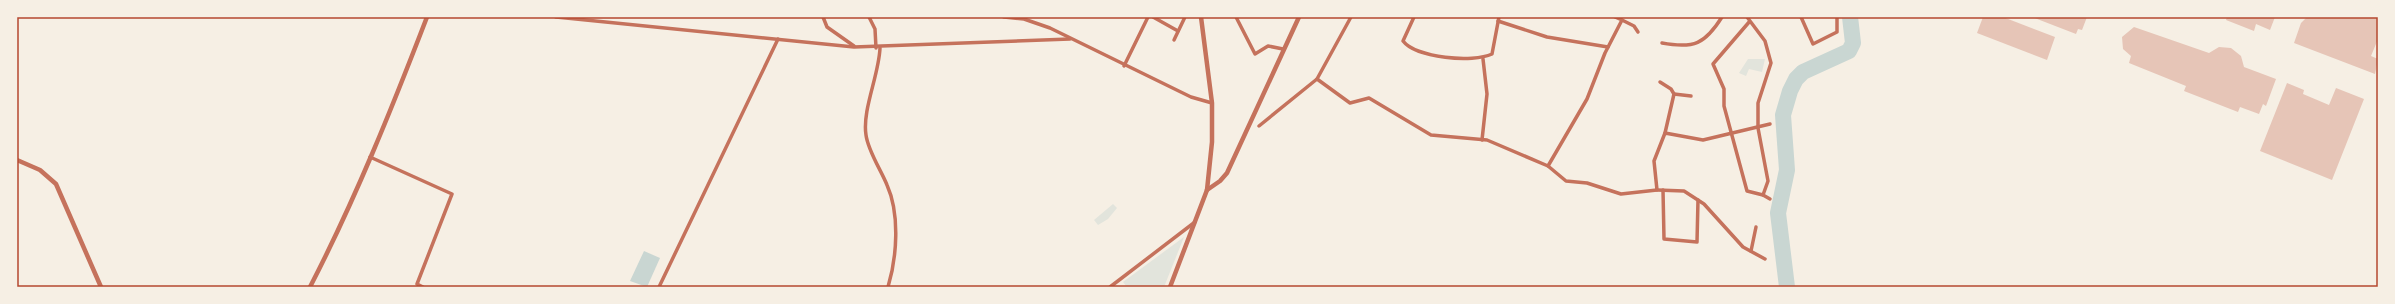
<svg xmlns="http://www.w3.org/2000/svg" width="2395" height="304" viewBox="0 0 2395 304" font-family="'Work Sans',sans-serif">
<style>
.green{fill:#e2e4dc}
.water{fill:#c9d6d2}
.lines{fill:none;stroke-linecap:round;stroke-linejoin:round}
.river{stroke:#c9d6d2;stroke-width:16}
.building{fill:#e6c5b7}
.minor{stroke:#c5725c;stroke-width:3.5}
.tertiary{stroke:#c5725c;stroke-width:4.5}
.neatline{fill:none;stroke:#b5482f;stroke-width:1.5}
</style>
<rect width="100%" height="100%" fill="#f6efe4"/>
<g class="green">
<path d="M1748,59h17l-3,13 -13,-3 -3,7 -7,-3z"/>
<path d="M1113,204l4,4 -9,11 -10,6 -4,-5z"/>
<path d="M1184,237l-20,50h-37l-4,-5z"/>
</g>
<path class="water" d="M644,251l16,7 -13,29 -17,-6z"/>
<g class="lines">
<path class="river" d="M1787,287l-9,-74 9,-43 -4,-55 7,-24 6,-12 7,-7 46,-21 4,-8 -3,-26"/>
</g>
<g class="building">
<path d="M1983,17h20l52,20 -8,23 -70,-27z"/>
<path d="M2032,17h55l-5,13 -4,-1 -2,5z"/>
<path d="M2227,17h48l-5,13 -14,-6 -2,7 -28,-11z"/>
<path d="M2307,17h71v22l-7,17 7,3 -3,15 -81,-31 7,-20z"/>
<path d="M2134,27l75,26 10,-6 12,1 10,8 3,11 32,12 -10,27 -3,-2 -4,10 -19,-7 -2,5 -54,-21 2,-5 -57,-23 2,-7 -8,-7 -1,-12z"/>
<path d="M2287,83l17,7 -1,4 26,11 7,-17 28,11 -32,81 -72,-29z"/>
</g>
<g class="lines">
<g class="minor">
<path d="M556,17l298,30 216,-8"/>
<path d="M823,17l4,10 27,19"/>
<path d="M869,17l6,12 1,19"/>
<path d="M1004,17l20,2 26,9 141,69 21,6"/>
<path d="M1153,17l25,14"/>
<path d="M1236,17l19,37 13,-8 15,3"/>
<path d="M1414,17l-11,24c13,17 70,22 89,13l7,-37"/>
<path d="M1747,17l18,24 6,22 -13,40v25l10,53 -5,14 -16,-4 -23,-85v-17l-11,-25 37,-43"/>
<path d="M1801,17l12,27 24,-12v-15"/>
<path d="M1622,20l12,6 4,6"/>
<path d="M1498,21l49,16 61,10"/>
<path d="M1174,40l11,-23"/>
<path d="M1662,43c32,6 43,1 60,-26"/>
<path d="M880,48c-1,27 -18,62 -14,87 2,16 15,35 21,50 13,29 10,72 1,102"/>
<path d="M1124,66l24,-49"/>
<path d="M1317,79l33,24 19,-5 62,37 56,5 61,26 39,-67 18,-46 17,-33 -7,-3"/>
<path d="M1660,82l11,7 3,5 -9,39"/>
<path d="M1674,94l17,2"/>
<path d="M1259,126l58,-47 34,-62"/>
<path d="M1482,140l5,-46 -4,-35"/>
<path d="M370,157l82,37 -35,90 6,3"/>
<path d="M1548,166l18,15 21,2 34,11 36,-4 -3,-29 11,-28 38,7 67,-16"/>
<path d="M1657,190l27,1 20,13 39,43 22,12"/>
<path d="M1663,190l1,49 33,3 1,-42"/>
<path d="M1763,195l7,4"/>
<path d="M1751,251l5,-24"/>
<path d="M659,287l119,-248"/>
<path d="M1110,287l85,-65"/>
</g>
<g class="tertiary">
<path d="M17,160l23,10 16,14 45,103"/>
<path d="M1207,190l13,-9 7,-8 72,-156"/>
<path d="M310,287c45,-87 82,-179 117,-270"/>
<path d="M1170,287l37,-97 5,-48v-39l-11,-86"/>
</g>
</g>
<rect width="2395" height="304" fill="none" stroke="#f6efe4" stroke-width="36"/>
<rect x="18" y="18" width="2359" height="268" class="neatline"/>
</svg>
